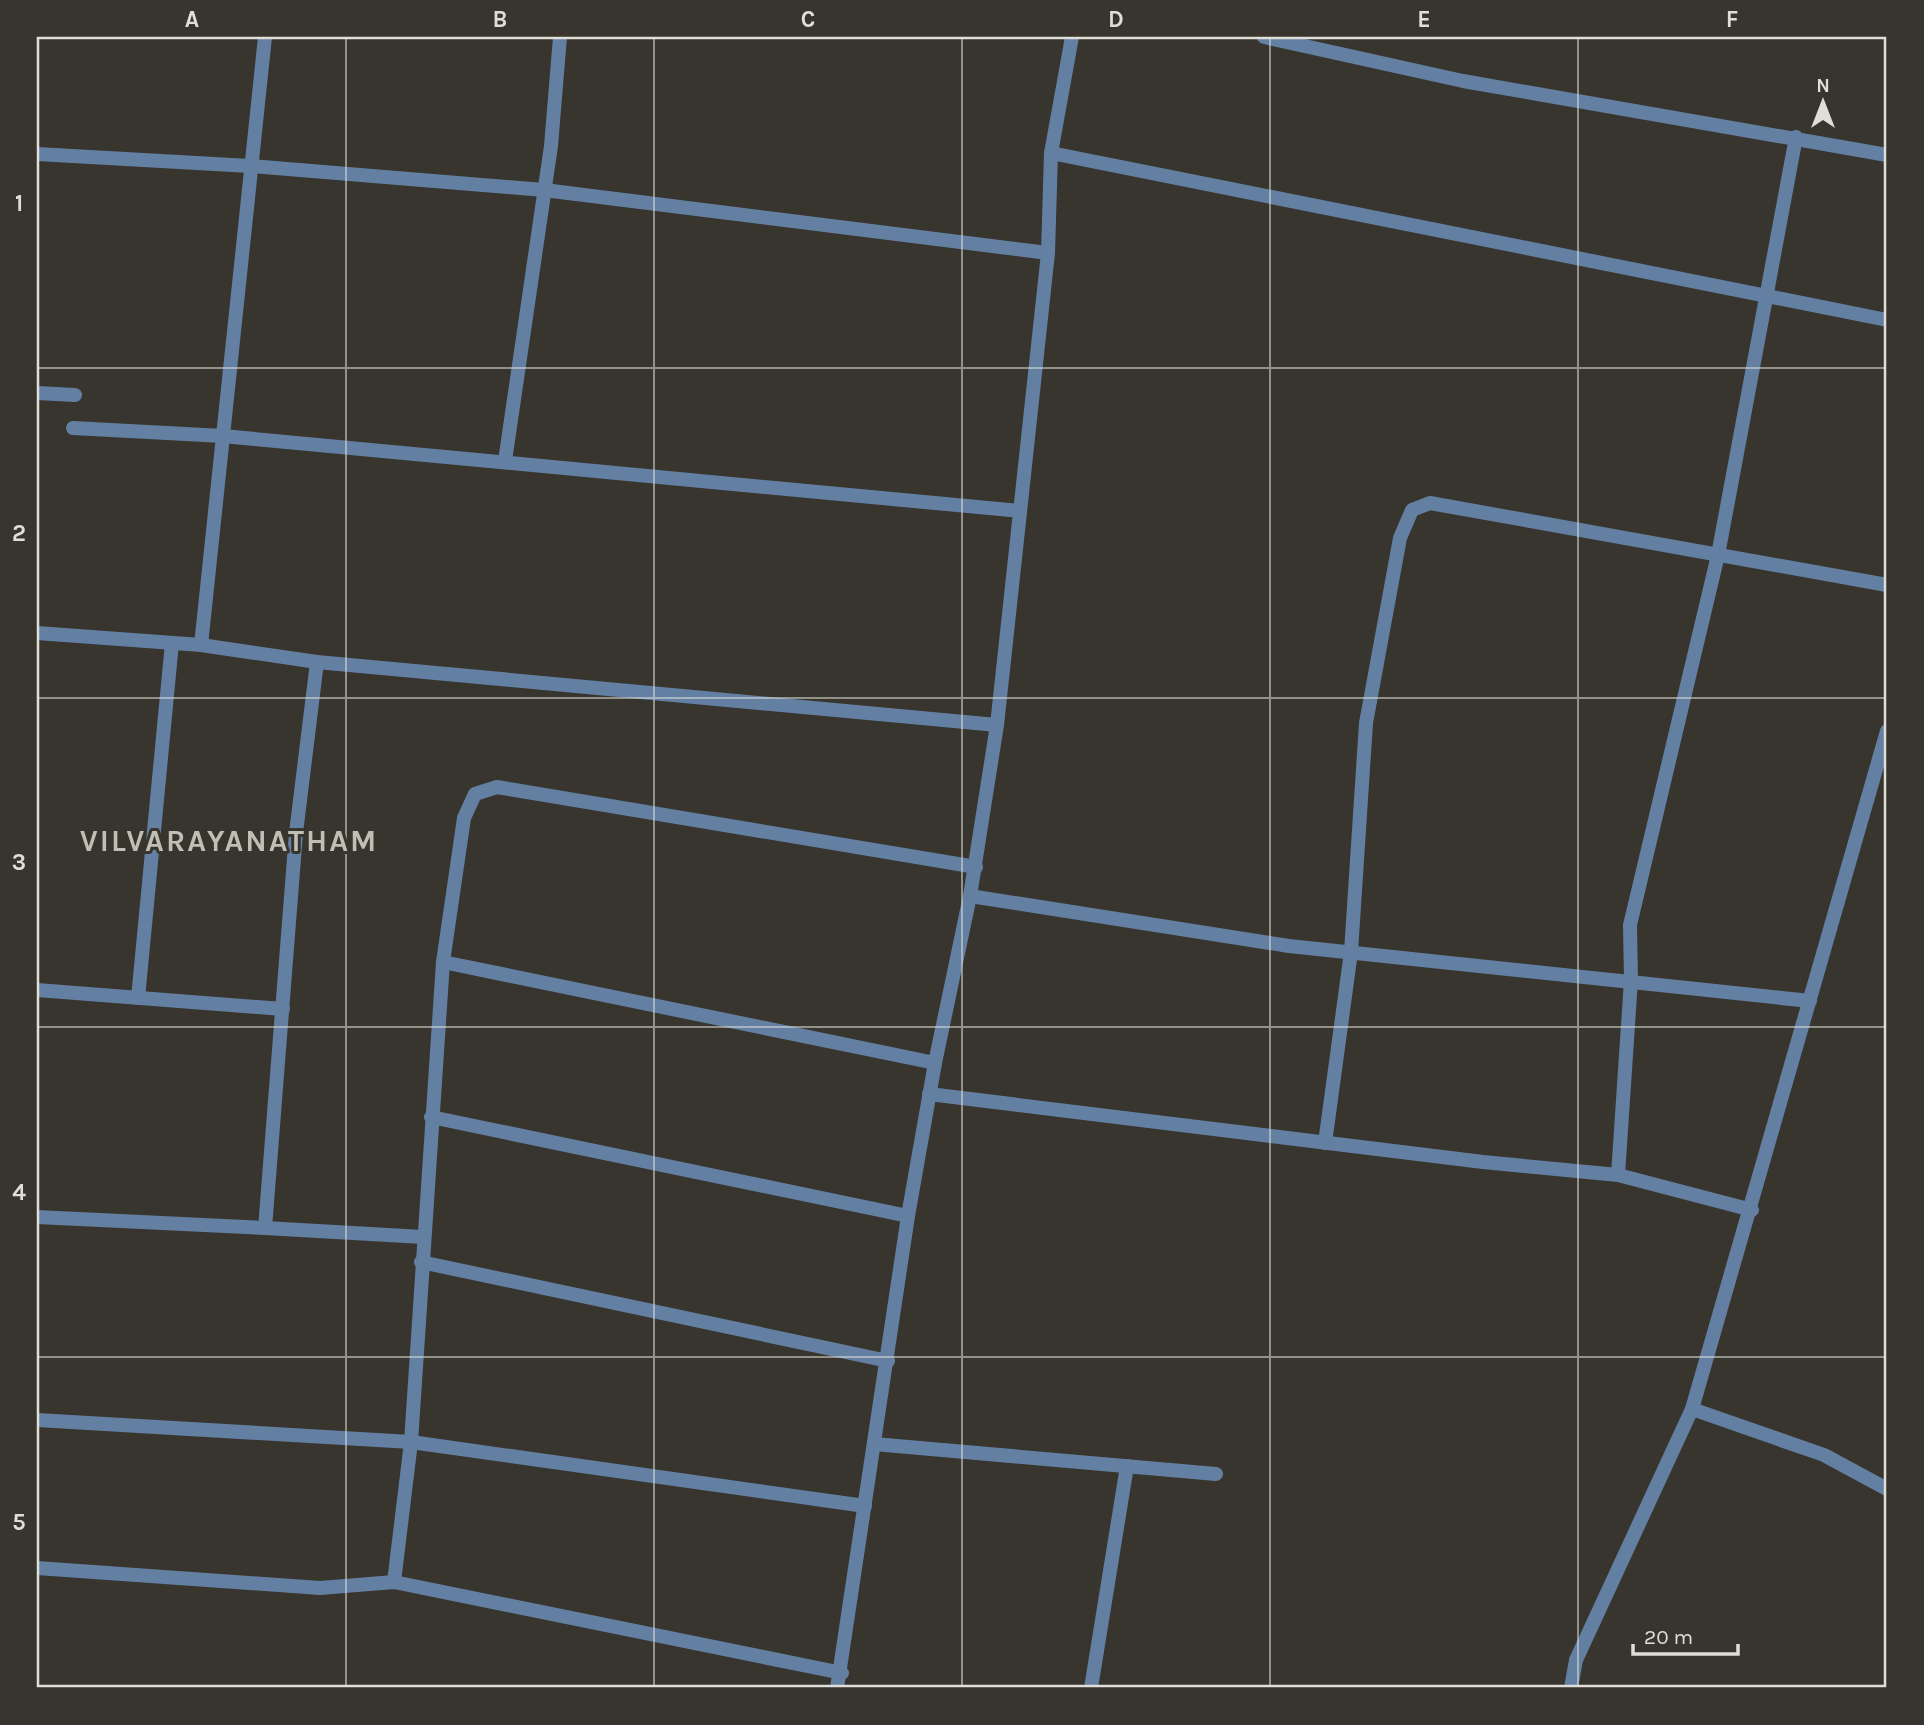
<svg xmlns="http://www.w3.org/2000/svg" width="1924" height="1725" viewBox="0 0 1924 1725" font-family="Karla,sans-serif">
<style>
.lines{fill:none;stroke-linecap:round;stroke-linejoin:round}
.service{stroke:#637fa2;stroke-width:14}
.minor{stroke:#637fa2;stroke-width:14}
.tertiary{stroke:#637fa2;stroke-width:14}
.grid{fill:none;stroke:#dfded9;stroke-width:2;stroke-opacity:0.55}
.labels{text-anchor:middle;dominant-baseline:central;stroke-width:6;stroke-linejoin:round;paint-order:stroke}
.district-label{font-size:30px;font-weight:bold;letter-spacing:2px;fill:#c1beb5;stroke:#37352d}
.neatline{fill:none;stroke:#dfded9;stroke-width:2.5}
.grid-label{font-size:23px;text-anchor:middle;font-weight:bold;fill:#dfded9}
</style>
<rect width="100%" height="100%" fill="#37352d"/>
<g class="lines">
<path class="service" d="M37,154l213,12"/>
<g class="minor">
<path d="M265,37l-64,608 116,17 680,63"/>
<path d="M1264,37l199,44 424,74"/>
<path d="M1051,153l836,167"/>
<path d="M250,166l294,24 504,63"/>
<path d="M37,393l38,2"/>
<path d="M73,428l150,8 797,75"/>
<path d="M505,461l46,-315 9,-109"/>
<path d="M37,633l164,12"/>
<path d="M317,662l-21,171 -31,395 158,9"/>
<path d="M970,896l319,50 521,55"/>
<path d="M443,962l492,101"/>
<path d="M37,990l246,19"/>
<path d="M138,998l34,-355"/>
<path d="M929,1094l554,68 135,13 134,35"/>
<path d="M431,1117l477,99"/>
<path d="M1325,1143l26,-191 15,-229 34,-185 12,-28 18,-7 457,82"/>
<path d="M1618,1175l13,-195 -1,-55 88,-370 78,-418"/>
<path d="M37,1217l228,11"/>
<path d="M421,1262l467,99"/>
<path d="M1692,1409l132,46 63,34"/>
<path d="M37,1420l374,22 454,64"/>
<path d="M874,1444l342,30"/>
<path d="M37,1568l283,20 74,-6 448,91"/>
<path d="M394,1582l17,-140 32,-480 21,-144 11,-24 22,-7 479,80"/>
<path d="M837,1688l71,-472 27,-153 35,-167 27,-171 51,-472 3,-100 21,-116"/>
<path d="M1091,1688l36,-222"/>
</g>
<path class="tertiary" d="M1571,1688l5,-28 116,-251 195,-678"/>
</g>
<path class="grid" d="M346,37v1651M654,37v1651M962,37v1651M1270,37v1651M1578,37v1651M37,368h1850M37,698h1850M37,1027h1850M37,1357h1850"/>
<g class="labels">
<g class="district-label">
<text x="229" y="841">VILVARAYANATHAM</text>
</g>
</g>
<rect width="1924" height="1725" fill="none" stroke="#37352d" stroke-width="77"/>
<g transform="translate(1823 102)" stroke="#37352d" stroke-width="5" paint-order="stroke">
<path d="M0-5L12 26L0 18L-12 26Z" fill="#dfded9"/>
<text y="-10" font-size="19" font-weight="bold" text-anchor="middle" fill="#dfded9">N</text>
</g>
<path d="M1633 1644v10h105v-10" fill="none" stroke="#dfded9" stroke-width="3.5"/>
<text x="1644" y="1644" font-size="21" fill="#dfded9" stroke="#37352d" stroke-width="5" paint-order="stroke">20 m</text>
<rect x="38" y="38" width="1847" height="1648" class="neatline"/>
<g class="grid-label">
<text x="192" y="27">A</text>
<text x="500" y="27">B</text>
<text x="808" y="27">C</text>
<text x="1116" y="27">D</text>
<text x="1424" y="27">E</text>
<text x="1732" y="27">F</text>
<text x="19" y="211">1</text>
<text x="19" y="541">2</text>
<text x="19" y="870">3</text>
<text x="19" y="1200">4</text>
<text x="19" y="1530">5</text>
</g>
</svg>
